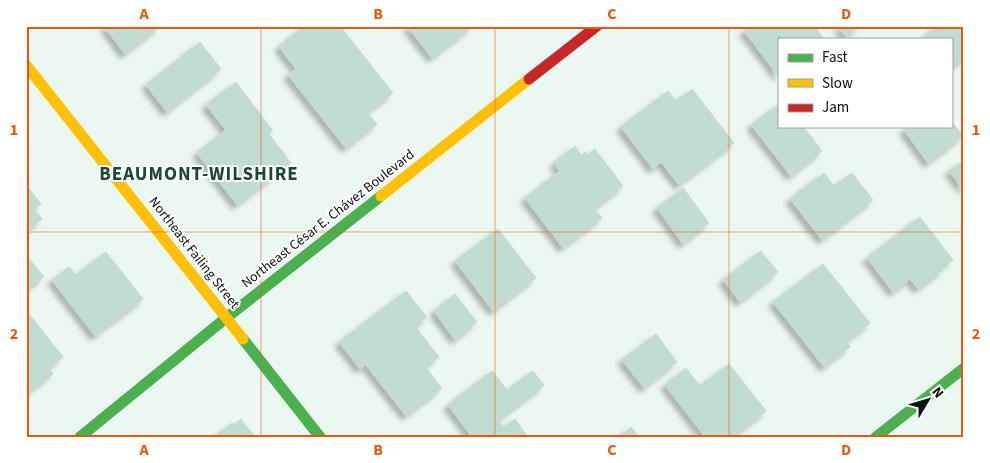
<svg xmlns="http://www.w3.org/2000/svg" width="990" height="463" viewBox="0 0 990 463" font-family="'Source Sans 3',sans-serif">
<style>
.building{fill:#c1ddd1;stroke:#ccd5d1;filter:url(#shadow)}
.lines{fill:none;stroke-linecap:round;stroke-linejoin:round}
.fast{stroke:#4caf50;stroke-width:11}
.slow{stroke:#ffc107;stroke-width:11}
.jam{stroke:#c62828;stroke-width:11}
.grid{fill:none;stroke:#e8590c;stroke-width:1;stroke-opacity:0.55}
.labels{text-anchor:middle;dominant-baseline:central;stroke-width:4;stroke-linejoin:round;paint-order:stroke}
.street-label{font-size:14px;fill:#0a120e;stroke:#fff}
.district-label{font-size:19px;font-weight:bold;letter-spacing:1px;fill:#1a4835;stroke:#fff}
.neatline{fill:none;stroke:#e8590c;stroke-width:2}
.grid-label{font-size:16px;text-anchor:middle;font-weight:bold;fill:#e8590c}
</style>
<defs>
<filter id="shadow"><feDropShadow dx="-4.5" dy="4.5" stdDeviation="2.5" flood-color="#0004"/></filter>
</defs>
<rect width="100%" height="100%" fill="#ebf7f1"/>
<g class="building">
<path d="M104,26h56l-35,28z"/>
<path d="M304,26h36l53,67 -26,20 10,11 -31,24 -58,-73 8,-6 -17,-22z"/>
<path d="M407,26h66l-41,32z"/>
<path d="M751,26h63l10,13h-45v38l-35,-46z"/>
<path d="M838,26h22l-14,11z"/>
<path d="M937,26h25l2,2v31l-13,9v-29h-30z"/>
<path d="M200,42l21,27 -54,43 -21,-27z"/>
<path d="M236,82l37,49 -4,3 22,29 -54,42 -40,-52 29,-23 -20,-25z"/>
<path d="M692,89l42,54 -55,42 -18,-23 -8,7 -32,-42 47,-36 8,10z"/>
<path d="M779,104v22h24l19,25 -31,25 -40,-51z"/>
<path d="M951,121l12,15 -35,27 -24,-33 5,-4h42z"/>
<path d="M575,146l6,9 4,-3 2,3 8,-6 28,37 -29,23 8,9 -39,30 -38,-50 35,-27 -6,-8z"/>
<path d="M964,160v30l-15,-19z"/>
<path d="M824,173l10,13 18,-13 21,27 -51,40 -32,-41z"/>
<path d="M27,186l14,18 -7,5 8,10 -16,12z"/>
<path d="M683,188l26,35 -26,21 -26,-36z"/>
<path d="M920,217l33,43 -13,9 2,2 -24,18 -8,-10 -17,13 -26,-34z"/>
<path d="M498,229l38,49 -43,33 -38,-50z"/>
<path d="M761,251l17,21 -38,30 -17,-22z"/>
<path d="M106,252l37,47 -48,37 -43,-56 17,-13 7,8z"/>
<path d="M26,255l18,22 -18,13z"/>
<path d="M823,264l47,59 -24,19 4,5 -26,20 -51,-65z"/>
<path d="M406,291l21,26 -12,9 24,31 -14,10 17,21 -36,28 -40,-51 -6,4 -21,-27z"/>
<path d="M455,294l22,28 -22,18 -21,-29z"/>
<path d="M26,310l37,47 -14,11 4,6 -27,20z"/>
<path d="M656,334l21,28 -33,26 -22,-28z"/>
<path d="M729,364l37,47 -33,26h-28l-40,-52 21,-17 14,18z"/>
<path d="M492,371l15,19 26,-19 11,14 -46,35 6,7 11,-8 13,18h-56l-24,-32z"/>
<path d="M241,419l14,18h-41l18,-14 2,2z"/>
<path d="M631,427l8,10h-20z"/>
</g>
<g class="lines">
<g class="fast">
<path d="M243,339l77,98"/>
<path d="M80,437l146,-119 155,-122"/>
<path d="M876,437l88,-69"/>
</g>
<g class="slow">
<path d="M26,65l217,274"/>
<path d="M381,196l148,-117"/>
</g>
<path class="jam" d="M529,79l68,-53"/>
</g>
<path class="grid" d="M261,26v411M495,26v411M729,26v411M26,232h938"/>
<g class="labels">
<g class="street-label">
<text transform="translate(328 219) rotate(-38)">Northeast César E. Chávez Boulevard</text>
<text transform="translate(194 253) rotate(52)">Northeast Failing Street</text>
</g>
<g class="district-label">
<text x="199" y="174">BEAUMONT-WILSHIRE</text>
</g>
</g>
<rect width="990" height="463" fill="none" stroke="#ffffff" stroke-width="55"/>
<rect x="778" y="38" width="175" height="90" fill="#ffffff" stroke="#9da09f"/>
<rect x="788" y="54" width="25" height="8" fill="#4caf50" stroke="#9da09f"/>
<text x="822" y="62" font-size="15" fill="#0a120e">Fast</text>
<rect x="788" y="79" width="25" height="8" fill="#ffc107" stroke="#9da09f"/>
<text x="822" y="88" font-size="15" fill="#0a120e">Slow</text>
<rect x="788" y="104" width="25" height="8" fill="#c62828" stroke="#9da09f"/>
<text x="822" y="112" font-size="15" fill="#0a120e">Jam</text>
<g transform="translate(928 400) rotate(52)" stroke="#ffffff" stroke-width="4" paint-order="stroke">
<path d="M0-4L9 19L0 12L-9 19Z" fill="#0a120e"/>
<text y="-8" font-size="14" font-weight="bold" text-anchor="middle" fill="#0a120e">N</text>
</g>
<rect x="28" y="28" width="934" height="408" class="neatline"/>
<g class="grid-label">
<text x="144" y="19">A</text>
<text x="378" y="19">B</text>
<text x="612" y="19">C</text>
<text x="846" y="19">D</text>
<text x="14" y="135">1</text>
<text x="976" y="135">1</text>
<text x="14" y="339">2</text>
<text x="976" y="339">2</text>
<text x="144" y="455">A</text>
<text x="378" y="455">B</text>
<text x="612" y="455">C</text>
<text x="846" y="455">D</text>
</g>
</svg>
